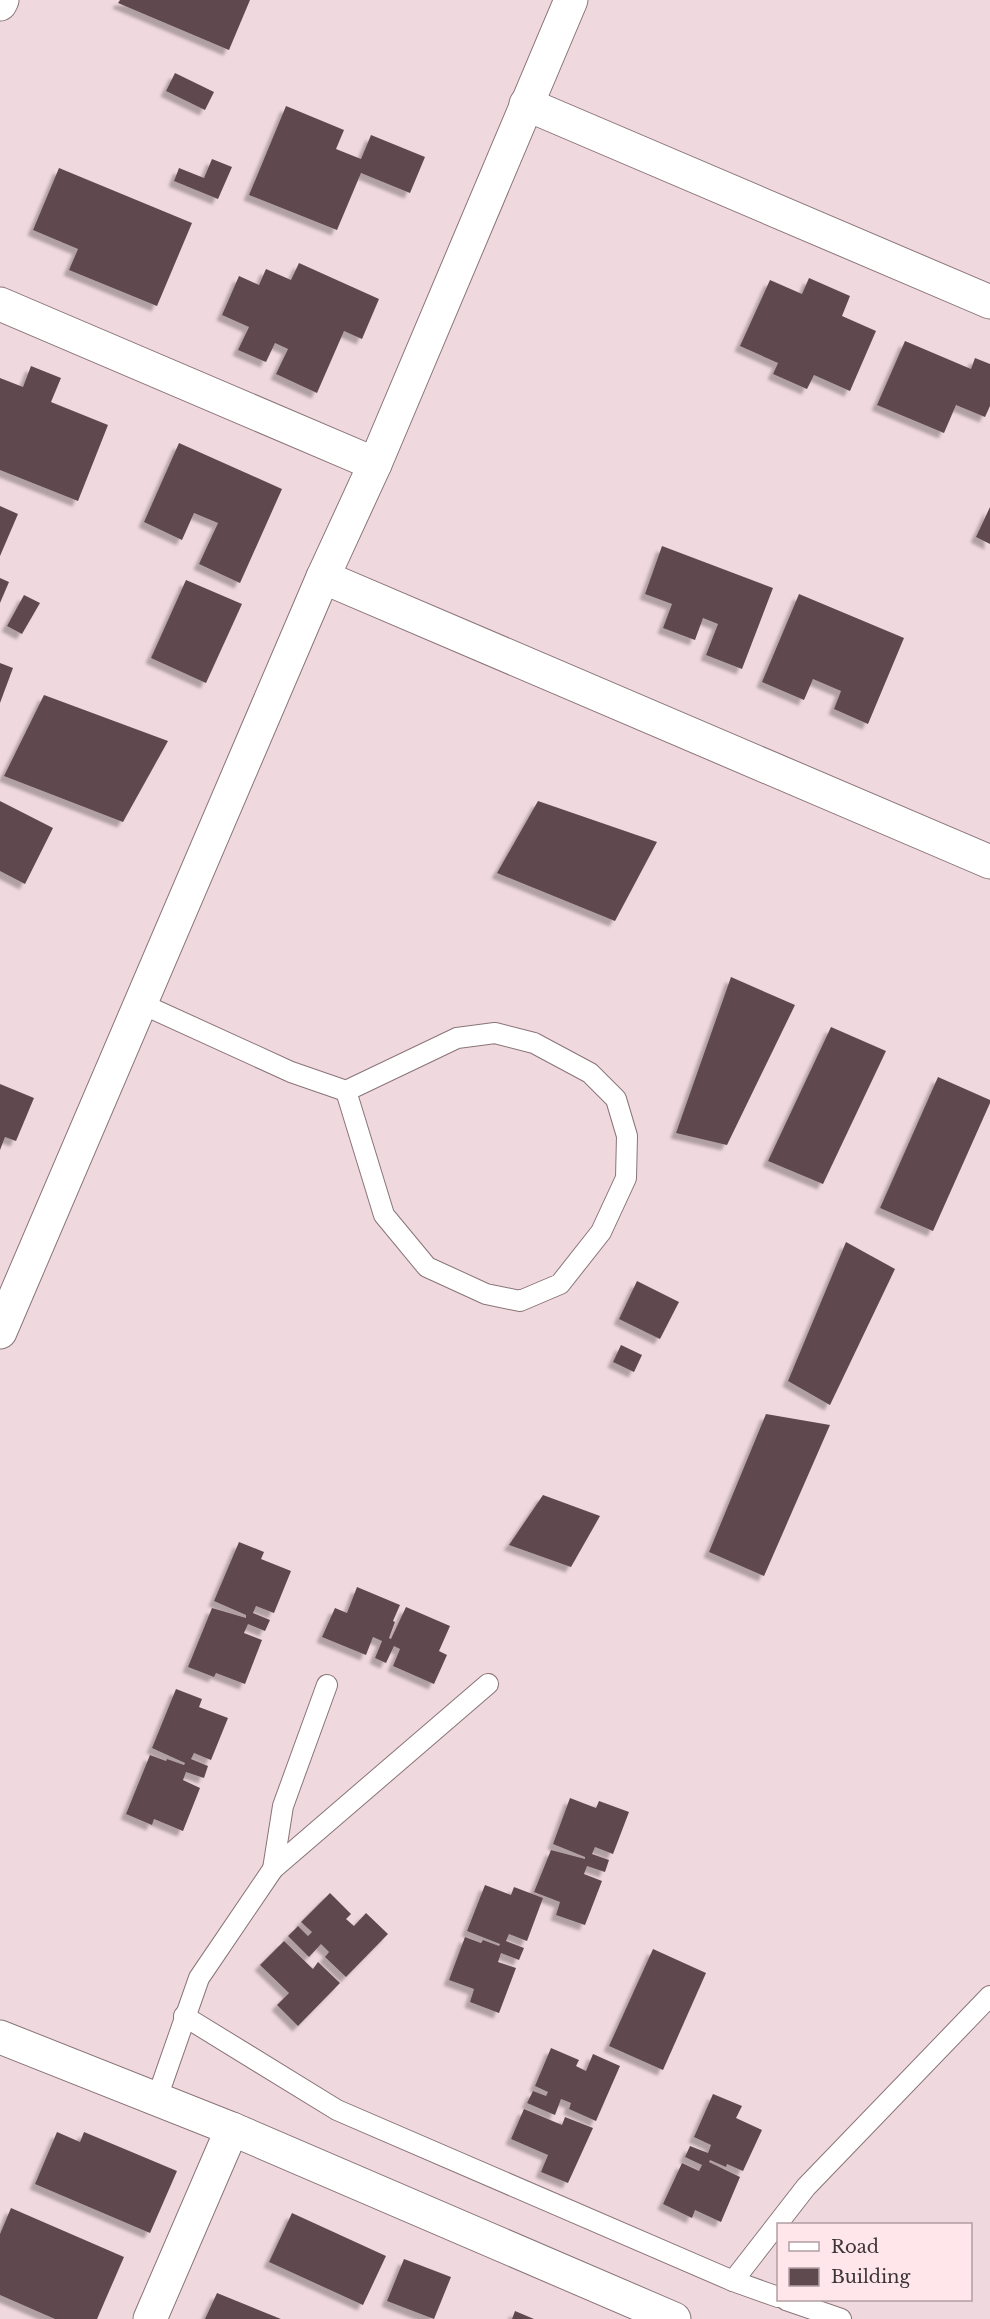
<svg xmlns="http://www.w3.org/2000/svg" width="990" height="2319" viewBox="0 0 990 2319" font-family="'Libre Baskerville',serif">
<style>
.building{fill:#5e4a4f;filter:url(#shadow)}
.lines{fill:none;stroke-linecap:round;stroke-linejoin:round}
.lane-casing{stroke:#897478;stroke-width:22}
.street-casing{stroke:#897478;stroke-width:35}
.lane{stroke:#fff;stroke-width:20}
.street{stroke:#fff;stroke-width:33}
</style>
<defs>
<filter id="shadow"><feDropShadow dx="-5.5" dy="5.5" stdDeviation="1.5" flood-color="#0004"/></filter>
</defs>
<rect width="100%" height="100%" fill="#f0d9de"/>
<g class="building">
<path d="M120,0h130l-21,50 -111,-47z"/>
<path d="M175,73l39,19 -9,18 -39,-19z"/>
<path d="M286,106l58,24 -8,19 25,10 10,-24 54,22 -15,36 -49,-20 -24,57 -88,-35z"/>
<path d="M212,159l20,8 -14,32 -44,-18 5,-13 25,10z"/>
<path d="M59,168l133,55 -35,83 -88,-36 9,-21 -45,-19z"/>
<path d="M299,263l80,36 -17,40 -18,-8 -27,62 -41,-19 12,-25 -13,-6 -9,19 -28,-12 11,-23 -27,-12 17,-39 20,9 7,-16 25,11z"/>
<path d="M809,278l41,18 -8,20 34,15 -26,60 -36,-16 -7,14 -34,-15 5,-11 -38,-17 30,-66 32,14z"/>
<path d="M905,341l66,28 4,-11 15,6v42l-5,11 -29,-12 -12,28 -67,-28z"/>
<path d="M31,366l30,12 -10,24 57,23 -30,76 -78,-31v-92l23,9z"/>
<path d="M179,443l103,46 -42,94 -41,-19 19,-41 -24,-10 -12,27 -38,-18z"/>
<path d="M0,506l18,8 -18,42z"/>
<path d="M990,507v37l-14,-7z"/>
<path d="M662,546l111,42 -31,81 -36,-14 12,-31 -15,-6 -8,22 -32,-12 9,-24 -27,-10z"/>
<path d="M0,578l9,4 -9,21z"/>
<path d="M186,580l56,24 -36,79 -55,-25z"/>
<path d="M799,594l105,44 -36,86 -34,-15 7,-18 -28,-12 -9,21 -42,-18z"/>
<path d="M24,595l16,8 -18,31 -15,-8z"/>
<path d="M0,663l13,5 -13,35z"/>
<path d="M44,695l124,46 -45,81 -119,-46z"/>
<path d="M0,801l53,27 -28,56 -25,-13z"/>
<path d="M538,801l119,41 -42,79 -118,-48z"/>
<path d="M731,977l64,28 -68,140 -51,-12z"/>
<path d="M831,1027l55,24 -63,133 -55,-23z"/>
<path d="M938,1077l52,23v3l-57,128 -53,-23z"/>
<path d="M0,1084l34,14 -18,43 -11,-4 -5,13z"/>
<path d="M846,1242l49,27 -65,136 -42,-24z"/>
<path d="M637,1281l42,21 -19,37 -41,-20z"/>
<path d="M621,1345l21,10 -8,17 -21,-10z"/>
<path d="M766,1414l64,11 -66,151 -55,-24z"/>
<path d="M543,1495l57,21 -29,51 -62,-22z"/>
<path d="M239,1542l25,10 -3,7 30,12 -17,42 -18,-7 -3,7 17,7 -5,11 -17,-7 -4,9 18,7 -17,44 -29,-11 -2,4 -26,-10 24,-59 34,10v-3l-32,-14z"/>
<path d="M357,1587l43,18 -7,16 2,1 -6,16 2,1 15,-32 44,19 -11,25 8,4 -13,29 -41,-18 7,-17 -6,-3 -8,17 -11,-5 7,-17 -9,-4 -7,18 -44,-18 13,-29 12,5z"/>
<path d="M176,1689l26,10 -3,8 29,11 -17,42 -17,-7 -3,6 17,7 -4,12 -18,-6 -3,8 17,8 -17,43 -29,-12 -2,6 -26,-11 24,-59 16,6 1,-2 17,6 1,-2 -33,-15z"/>
<path d="M570,1798l26,10 3,-7 30,11 -16,42 -18,-7 -3,7 17,6 -4,12 -18,-6 -3,8 18,7 -17,44 -29,-10 4,-13 -26,-10 17,-42 34,9v-2l-32,-13z"/>
<path d="M485,1885l26,10 3,-8 29,11 -16,43 -18,-7 -3,7 18,7 -5,12 -18,-7 -3,9 18,6 -17,45 -29,-11 4,-13 -25,-9 16,-43 16,6 2,-3 16,6 1,-2 -33,-13z"/>
<path d="M330,1893l21,21 -5,5 8,7 12,-13 22,21 -42,43 -21,-20 4,-5 -8,-8 -12,13 -21,-21 10,-10 10,10 4,-4 -11,-10z"/>
<path d="M284,1941l29,28 5,-7 22,21 -42,43 -21,-21 12,-12 -29,-28z"/>
<path d="M653,1949l53,24 -43,97 -54,-24z"/>
<path d="M551,2048l28,12 -3,6 10,5 7,-17 27,12 -24,55 -27,-12 2,-6 -10,-4 -6,16 -28,-12 6,-12 13,5 2,-4 -13,-6z"/>
<path d="M713,2094l29,12 -6,12 26,12 -19,41 -16,-7 -1,3 -16,-7 -1,2 31,15 -19,45 -26,-12 -3,8 -29,-14 19,-41 17,8 3,-6 -17,-8 5,-11 18,7 3,-8 -17,-8z"/>
<path d="M524,2109l38,16 3,-8 28,11 -25,55 -27,-11 7,-17 -37,-16z"/>
<path d="M57,2132l23,10 4,-10 93,39 -27,62 -115,-49z"/>
<path d="M11,2208l113,49 -27,62h-42l-55,-24v-61z"/>
<path d="M292,2213l94,43 -23,49 -94,-43z"/>
<path d="M404,2259l47,18 -17,42 -47,-18z"/>
<path d="M217,2293l64,26h-76z"/>
<path d="M515,2311l19,8h-22z"/>
</g>
<g class="lines">
<g class="lane-casing">
<g id="lane">
<path d="M142,1004l149,68 55,19 38,124 43,52 59,27 34,7 40,-17 41,-52 25,-54 1,-42 -11,-37 -26,-26 -56,-30 -39,-10 -38,5 -111,53"/>
<path d="M273,1869l10,-63 44,-121"/>
<path d="M184,2016l153,94 396,171 45,16"/>
<path d="M157,2098l42,-120 74,-109 215,-185"/>
<path d="M733,2281l73,-94 184,-191"/>
<path d="M786,2300l55,19"/>
</g>
</g>
<g class="street-casing">
<g id="street">
<path d="M0,4l2,-4"/>
<path d="M526,104l464,198"/>
<path d="M0,304l375,160"/>
<path d="M323,577l667,285"/>
<path d="M0,1332l323,-755 52,-113 196,-464"/>
<path d="M0,2037l232,92 442,190"/>
<path d="M150,2319l82,-190"/>
</g>
</g>
<use href="#lane" class="lane"/>
<use href="#street" class="street"/>
</g>
<rect x="777" y="2223" width="195" height="78" fill="#fee6eb" stroke="#b19fa3" stroke-width="1.5"/>
<rect x="789" y="2242" width="30" height="9" fill="#ffffff" stroke="#b19fa3" stroke-width="1.5"/>
<text x="831" y="2253" font-size="18" fill="#3d3436">Road</text>
<rect x="789" y="2268" width="30" height="18" fill="#5e4a4f" stroke="#b19fa3" stroke-width="1.5"/>
<text x="831" y="2283" font-size="18" fill="#3d3436">Building</text>
</svg>
